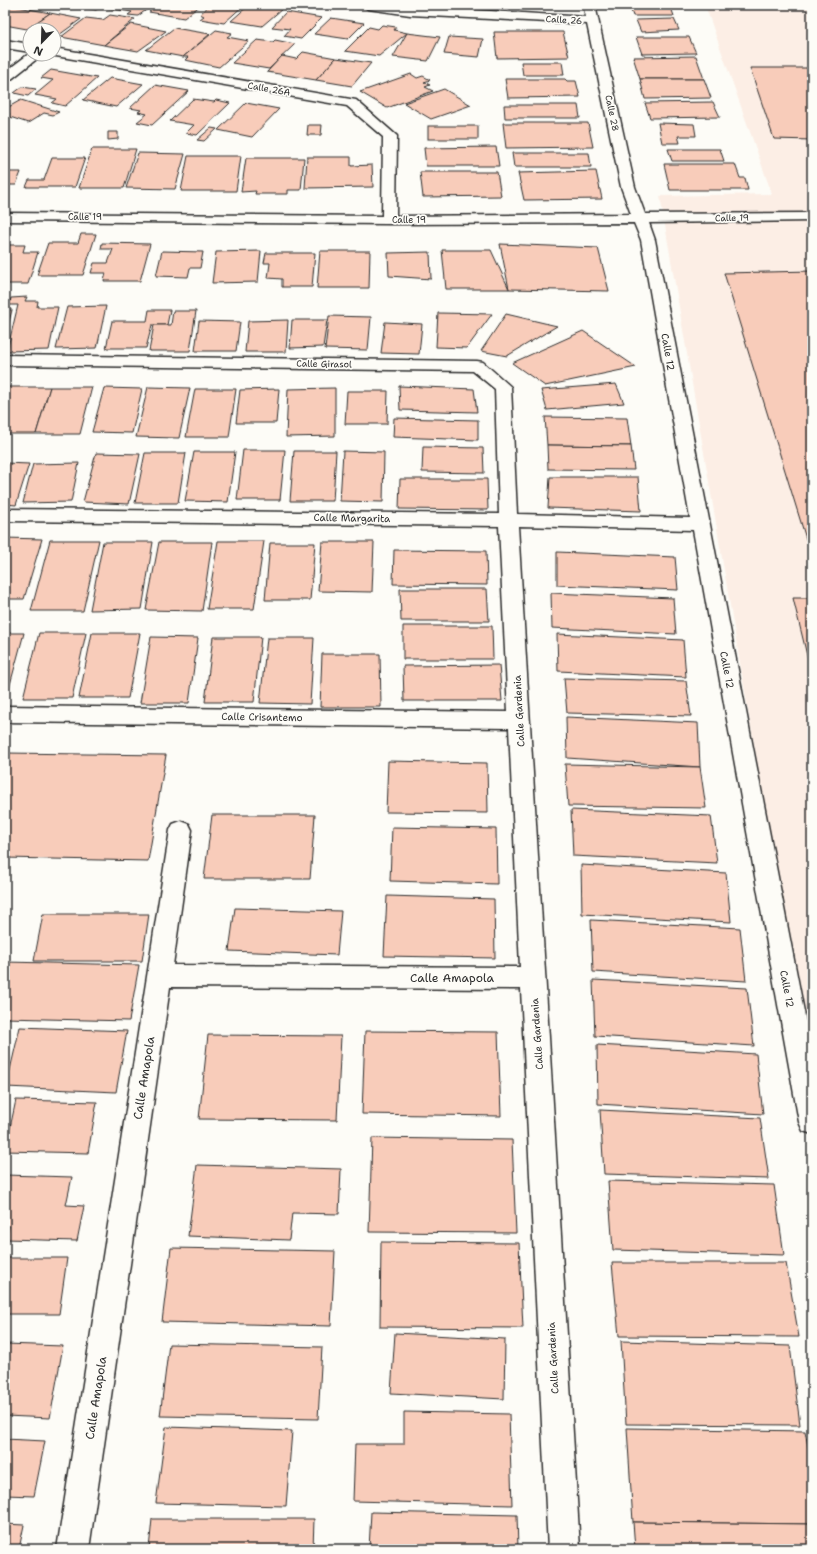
<svg xmlns="http://www.w3.org/2000/svg" width="817" height="1554" viewBox="0 0 817 1554" font-family="'Shantell Sans',sans-serif">
<style>
.built{fill:#fceee5}
.building{fill:#f8ccba;stroke:#2b2b2b}
.lines{fill:none;stroke-linecap:round;stroke-linejoin:round}
.street-casing{stroke:#2b2b2b;stroke-width:3}
.street{fill:#fdfcf7;fill-rule:evenodd}
.labels{text-anchor:middle;dominant-baseline:central;stroke-width:3.5;stroke-linejoin:round;paint-order:stroke}
.far-street-label{font-size:9px;fill:#2b2b2b;stroke:#fdfcf7}
.street-label{font-size:10px;fill:#2b2b2b;stroke:#fdfcf7}
.near-street-label{font-size:12px;fill:#2b2b2b;stroke:#fdfcf7}
</style>
<rect width="100%" height="100%" fill="#fdfcf7"/>
<filter id="ink" filterUnits="userSpaceOnUse"><feTurbulence type="fractalNoise" baseFrequency=".025" numOctaves="2"/><feDisplacementMap in="SourceGraphic" scale="8" xChannelSelector="R" yChannelSelector="G"/><feConvolveMatrix kernelMatrix="1 2 1 2 8 2 1 2 1" color-interpolation-filters="sRGB"/></filter>
<g filter="url(#ink)">
<path class="built" d="M705,5h107v1079l-152,-888 112,-2z"/>
<g class="building">
<path d="M70,5h33l-7,5z"/>
<path d="M103,5h50l-15,11 -10,-1 4,-3 -31,-5z"/>
<path d="M158,5h43l-17,13 -35,-6z"/>
<path d="M210,5h34l-20,18 -24,-4 4,-3 -4,-2z"/>
<path d="M249,5h8l25,4 -20,17 -31,-5z"/>
<path d="M459,5h29v3z"/>
<path d="M521,5h38l1,2 -39,-1z"/>
<path d="M629,5h41l4,11h-41z"/>
<path d="M13,6l37,7 -23,16 -22,-4v-13z"/>
<path d="M286,12l36,6 -21,21 -17,-3 6,-7 -18,-2z"/>
<path d="M50,13l31,6 -22,16 -5,-1v-4l-27,-1z"/>
<path d="M110,15l25,4 -31,26 -43,-8 25,-19 17,2z"/>
<path d="M331,18l33,5 -16,16 -34,-5z"/>
<path d="M674,19l5,11 -38,2 -5,-12z"/>
<path d="M131,24l35,7 -28,20 -34,-6z"/>
<path d="M382,25l14,2 -2,3 13,3 -28,23 -34,-5 24,-24 9,2z"/>
<path d="M174,28l36,6 -27,23 -37,-7z"/>
<path d="M216,30l16,3 -5,4 22,4 -30,26 -34,-7 3,-3h-5z"/>
<path d="M494,32h69l6,25 -72,1z"/>
<path d="M407,33l33,4 -12,24 -35,-4z"/>
<path d="M449,37l34,2 -4,18 -35,-3z"/>
<path d="M636,37h53l7,16 -54,1z"/>
<path d="M257,40l16,2 2,-2 20,4 -26,25 -37,-6z"/>
<path d="M303,52l33,6 -20,22 -49,-8 15,-16 14,3z"/>
<path d="M696,56l8,23h-64l-7,-22z"/>
<path d="M336,58l35,5 -19,23 -36,-6z"/>
<path d="M521,62h41l2,13h-41z"/>
<path d="M750,68h62v72l-38,-1z"/>
<path d="M51,70l46,8 -32,28 -13,-3 5,-4 -22,-4 18,-15 -12,-2z"/>
<path d="M411,74l6,4 6,-2 7,4 -6,2 6,3 -5,2 8,4 -46,17 -27,-16z"/>
<path d="M110,78l33,6 -27,23 -33,-7z"/>
<path d="M505,79h60l2,2h9l4,16 -72,1z"/>
<path d="M640,79h64l7,19 -66,1z"/>
<path d="M155,85l34,6 -37,34 -15,-3 10,-8 -9,-2 3,-2 -11,-2z"/>
<path d="M22,87l14,2 -8,7 -14,-3z"/>
<path d="M444,89l27,16 -40,14 -27,-16z"/>
<path d="M193,99l21,3 2,-2 14,3 -33,32 -11,-2 8,-8 -24,-4z"/>
<path d="M21,100l38,12 -6,3 -9,-2 -16,10 -21,-7 3,-2 -5,-1v-4z"/>
<path d="M713,102l7,15 -70,1 -5,-15z"/>
<path d="M246,103l33,6 -27,28 -34,-7z"/>
<path d="M504,105h74l2,13h-75z"/>
<path d="M503,123h85l5,24 -87,1z"/>
<path d="M658,123l36,1 2,12h-18l2,7h-18z"/>
<path d="M308,125h14l-1,10h-14z"/>
<rect x="428" y="126" width="50" height="13"/>
<path d="M211,128l6,1 -13,12 -7,-1z"/>
<path d="M108,132h10v7l-10,1z"/>
<path d="M496,147l3,19h-73l-2,-18z"/>
<path d="M92,149h44l-12,39h-45z"/>
<path d="M668,149h52l4,12h-52z"/>
<path d="M138,153l47,1 -10,35 -49,-1z"/>
<path d="M512,153h77l2,14h-77z"/>
<path d="M188,156h53l-5,35h-55z"/>
<path d="M307,157h44v9l21,-1 1,22 -68,1z"/>
<path d="M52,158h33l-10,29h-49l3,-7h15z"/>
<path d="M246,158h58l-3,32h-13v4h-33l1,-3 -15,1z"/>
<path d="M5,164h4l-3,8h15l-5,13h-11z"/>
<path d="M664,164h71l5,14h5l3,12h-78z"/>
<path d="M596,171l6,28 -78,1 -6,-27z"/>
<path d="M420,172h77l4,24 -78,1z"/>
<path d="M81,234h15l-13,41h-46l11,-32h30z"/>
<path d="M102,243l48,1 -10,37h-36l2,-8h-15l3,-10h14l5,-14h-12z"/>
<path d="M500,244l98,4 11,43 -100,-2z"/>
<path d="M5,245h20l-2,7h15l-10,32h-23z"/>
<path d="M442,250h49l18,39h-63z"/>
<path d="M162,251l41,1 -3,16h-10l-2,9 -32,-1z"/>
<path d="M261,251l-3,31 -46,1 4,-31z"/>
<path d="M320,251h50l-1,37h-52z"/>
<path d="M430,252l1,27 -42,-3 -1,-23z"/>
<path d="M266,253h49l-3,34h-30v-8l-14,-1 2,-15h-6z"/>
<path d="M812,271v284h-1l-87,-282z"/>
<path d="M27,297l-2,4h13l-1,6h21l-9,43 -42,1 11,-46h-9l2,-7z"/>
<path d="M106,306l-9,42 -41,1 11,-42z"/>
<path d="M5,310h7l-7,27z"/>
<path d="M149,310h21l-3,15h-15l-6,23h-40l6,-27h35z"/>
<path d="M173,311h23l-6,40h-41l5,-26h17z"/>
<path d="M438,313l54,1 -25,34 -31,-1z"/>
<path d="M506,314l51,12 -50,30 -26,-5z"/>
<path d="M329,316l42,1 -3,33 -43,-1z"/>
<path d="M288,320l-2,32h-41l3,-31z"/>
<path d="M292,320h35l-4,27 -33,1z"/>
<path d="M199,321l41,1 -4,29h-41z"/>
<path d="M385,322l37,2 -3,30 -38,-1z"/>
<path d="M583,331l53,36 -91,19 -33,-23z"/>
<path d="M616,384l8,19 -77,7 -6,-20z"/>
<path d="M399,386l75,3 3,23 -77,-2z"/>
<path d="M6,387h44l-14,47h-31z"/>
<path d="M50,387h42l-12,47h-44z"/>
<path d="M148,387l42,1 -11,50 -43,-1z"/>
<path d="M104,388l38,1 -10,44 -40,-1z"/>
<path d="M335,388v48l-49,1 2,-48z"/>
<path d="M195,389h41l-7,48h-43z"/>
<path d="M279,389l-3,34h-40l4,-33z"/>
<path d="M347,391h41l-1,33h-42z"/>
<path d="M545,417l82,1 4,28 -84,-1z"/>
<path d="M394,418l84,2v20l-85,-3z"/>
<path d="M547,445l84,1 3,24 -86,-1z"/>
<path d="M423,447l60,1 1,25 -62,-1z"/>
<path d="M243,450h42l-5,50h-43z"/>
<path d="M294,451h42l-3,50h-43z"/>
<path d="M343,451l41,1 -1,50 -43,-1z"/>
<path d="M194,452h41l-7,50 -43,-1z"/>
<path d="M96,453l44,1 -11,50 -46,-2z"/>
<path d="M145,453h41l-8,50h-43z"/>
<path d="M5,463l24,1 -13,41 -11,-1z"/>
<path d="M79,463l-8,39 -48,1 10,-39z"/>
<path d="M550,477h88l3,34 -93,-3z"/>
<path d="M400,479h87l1,31 -89,-1z"/>
<path d="M5,538l37,1 -18,60h-19z"/>
<path d="M50,540h49l-16,71h-52z"/>
<path d="M218,541h46l-10,68h-47z"/>
<path d="M103,542h50l-11,67 -52,1z"/>
<path d="M159,542h53l-10,69 -56,-1z"/>
<path d="M322,542h52l-2,50 -54,-1z"/>
<path d="M270,543h45l-5,57h-45z"/>
<path d="M394,550l92,1 1,34 -94,-1z"/>
<path d="M557,552l118,5 3,33 -121,-5z"/>
<path d="M400,589h87l2,32h-88z"/>
<path d="M551,593l122,5 3,36 -124,-6z"/>
<path d="M793,598h19v78z"/>
<path d="M403,626h89l1,33h-90z"/>
<path d="M5,633h19l-16,59h-3z"/>
<path d="M39,633h47l-14,65h-49z"/>
<path d="M92,633h48l-12,65h-49z"/>
<path d="M557,634l126,6 3,37 -128,-6z"/>
<path d="M151,637l47,1 -9,65h-49z"/>
<path d="M213,637h48l-7,65h-49z"/>
<path d="M267,638h47l-4,66 -50,-1z"/>
<path d="M322,654h58l1,53h-61z"/>
<path d="M499,665l3,36h-98l-1,-35z"/>
<path d="M564,678l122,3 5,35 -124,-3z"/>
<path d="M566,717l132,6 2,44 -133,-9z"/>
<path d="M5,753l161,2 -18,106 -143,-3z"/>
<path d="M388,761l99,2 1,50 -102,-1z"/>
<path d="M565,764l135,3 6,41 -138,-2z"/>
<path d="M571,810l140,6 6,47 -144,-7z"/>
<path d="M212,815h103l-5,64h-106z"/>
<path d="M392,827l104,2 1,55 -107,-3z"/>
<path d="M581,865l145,8 5,49 -149,-8z"/>
<path d="M387,896l107,3 1,59 -111,-2z"/>
<path d="M235,908l106,3 -4,44 -108,-4z"/>
<path d="M43,914h106l-7,47h-108z"/>
<path d="M591,920l149,8 6,53 -153,-9z"/>
<path d="M5,962l134,3 -10,56 -124,-3z"/>
<path d="M593,980l154,8 7,58 -159,-10z"/>
<path d="M20,1027l107,4 -11,61 -110,-5z"/>
<path d="M365,1031l133,1 3,84 -139,-2z"/>
<path d="M208,1035l133,1 -4,84 -138,-1z"/>
<path d="M597,1045l159,9 7,60 -165,-10z"/>
<path d="M16,1100l81,2 -9,51 -83,-2z"/>
<path d="M600,1110l160,8 9,61 -165,-5z"/>
<path d="M372,1138l140,2 4,93 -147,-1z"/>
<path d="M197,1165l144,4 -2,45 -47,-1 -3,27 -101,-4z"/>
<path d="M5,1175l67,2 -6,28 18,1 -7,35 -71,-2 3,-13h-4z"/>
<path d="M608,1181l166,4 10,70 -171,-5z"/>
<path d="M381,1242l138,1 4,85 -143,-1z"/>
<path d="M171,1248l164,3 -4,75 -169,-4z"/>
<path d="M5,1258h62l-8,56h-54z"/>
<path d="M612,1263h174l13,74 -180,-1z"/>
<path d="M395,1333l110,6 -1,60 -113,-6z"/>
<path d="M621,1341l169,5 10,79 -174,-1z"/>
<path d="M5,1344l58,2 -13,72 -45,-2z"/>
<path d="M169,1344l153,3 -4,72 -158,-3z"/>
<path d="M404,1412l105,2 3,91 -159,-4 2,-57h49z"/>
<path d="M166,1427l126,4 -6,75 -130,-3z"/>
<path d="M627,1428l178,3 7,35v58l-179,-2z"/>
<path d="M5,1439l40,2 -11,55 -29,-1z"/>
<path d="M371,1512l146,3 1,34h-149z"/>
<path d="M152,1519h162l-1,30h-164z"/>
<path d="M633,1522l179,2v25h-177z"/>
<path d="M5,1524l19,1 -5,24h-14z"/>
</g>
<g class="lines">
<g class="street-casing">
<g id="street">
<path d="M362,5h31l193,12 -3,-12h12l40,182 10,27 167,-1v8l-163,2 6,17 157,813v81l-9,-3 -4,-9 -106,-592 -175,-4 62,1023h-32l-27,-560 -351,-2 -81,562h-32l113,-719 3,-6 8,-3 8,3 3,6 -19,135 347,2 -11,-239 -504,-6v-16l503,6 -9,-186 -494,-5v-12l494,5 -4,-125 -22,-18 -468,-6v-10l472,6 6,1 28,25 6,127 173,4 -49,-278 -7,-17 -245,1 -384,-3v-8l377,3 1,-79 -36,-31 -297,-51 4,-1v-6l302,52 41,36 -1,80 235,-2 -10,-27 -34,-163 -177,-9 -42,-6z"/>
<path d="M5,40l25,4v8l-25,-4z"/>
<path d="M30,53l13,1 -34,27 -4,1v-10z"/>
</g>
</g>
<use href="#street" class="street"/>
</g>
</g>
<g class="labels">
<g class="far-street-label">
<text transform="translate(564 20) rotate(3)">Calle 26</text>
<text transform="translate(269 89) rotate(10)">Calle 26A</text>
<text transform="translate(612 113) rotate(78)">Calle 28</text>
<text x="85" y="217">Calle 19</text>
<text transform="translate(732 218) rotate(-1)">Calle 19</text>
<text x="409" y="220">Calle 19</text>
<text transform="translate(324 364) rotate(1)">Calle Girasol</text>
</g>
<g class="street-label">
<text transform="translate(668 352) rotate(80)">Calle 12</text>
<text transform="translate(352 518) rotate(1)">Calle Margarita</text>
<text transform="translate(727 670) rotate(79)">Calle 12</text>
<text transform="translate(519 711) rotate(-93)">Calle Gardenia</text>
<text transform="translate(262 717) rotate(1)">Calle Crisantemo</text>
<text transform="translate(787 989) rotate(79)">Calle 12</text>
<text transform="translate(537 1034) rotate(-94)">Calle Gardenia</text>
<text transform="translate(553 1358) rotate(-93)">Calle Gardenia</text>
</g>
<g class="near-street-label">
<text x="452" y="978">Calle Amapola</text>
<text transform="translate(144 1078) rotate(-81)">Calle Amapola</text>
<text transform="translate(96 1398) rotate(-81)">Calle Amapola</text>
</g>
</g>
<rect width="817" height="1554" fill="none" stroke="#fdfcf7" stroke-width="20"/>
<rect x="10" y="10" width="797" height="1534" fill="none" stroke="#2b2b2b" stroke-width="1.5" filter="url(#ink)"/>
<g transform="translate(42 42) rotate(203)"><circle r="19" fill="#fdfcf7" stroke="#a9a8a5"/>
<path d="M0-3L7 15L0 10L-7 15Z" fill="#2b2b2b"/>
<text y="-6" font-size="11" font-weight="bold" text-anchor="middle" fill="#2b2b2b">N</text>
</g>
</svg>
